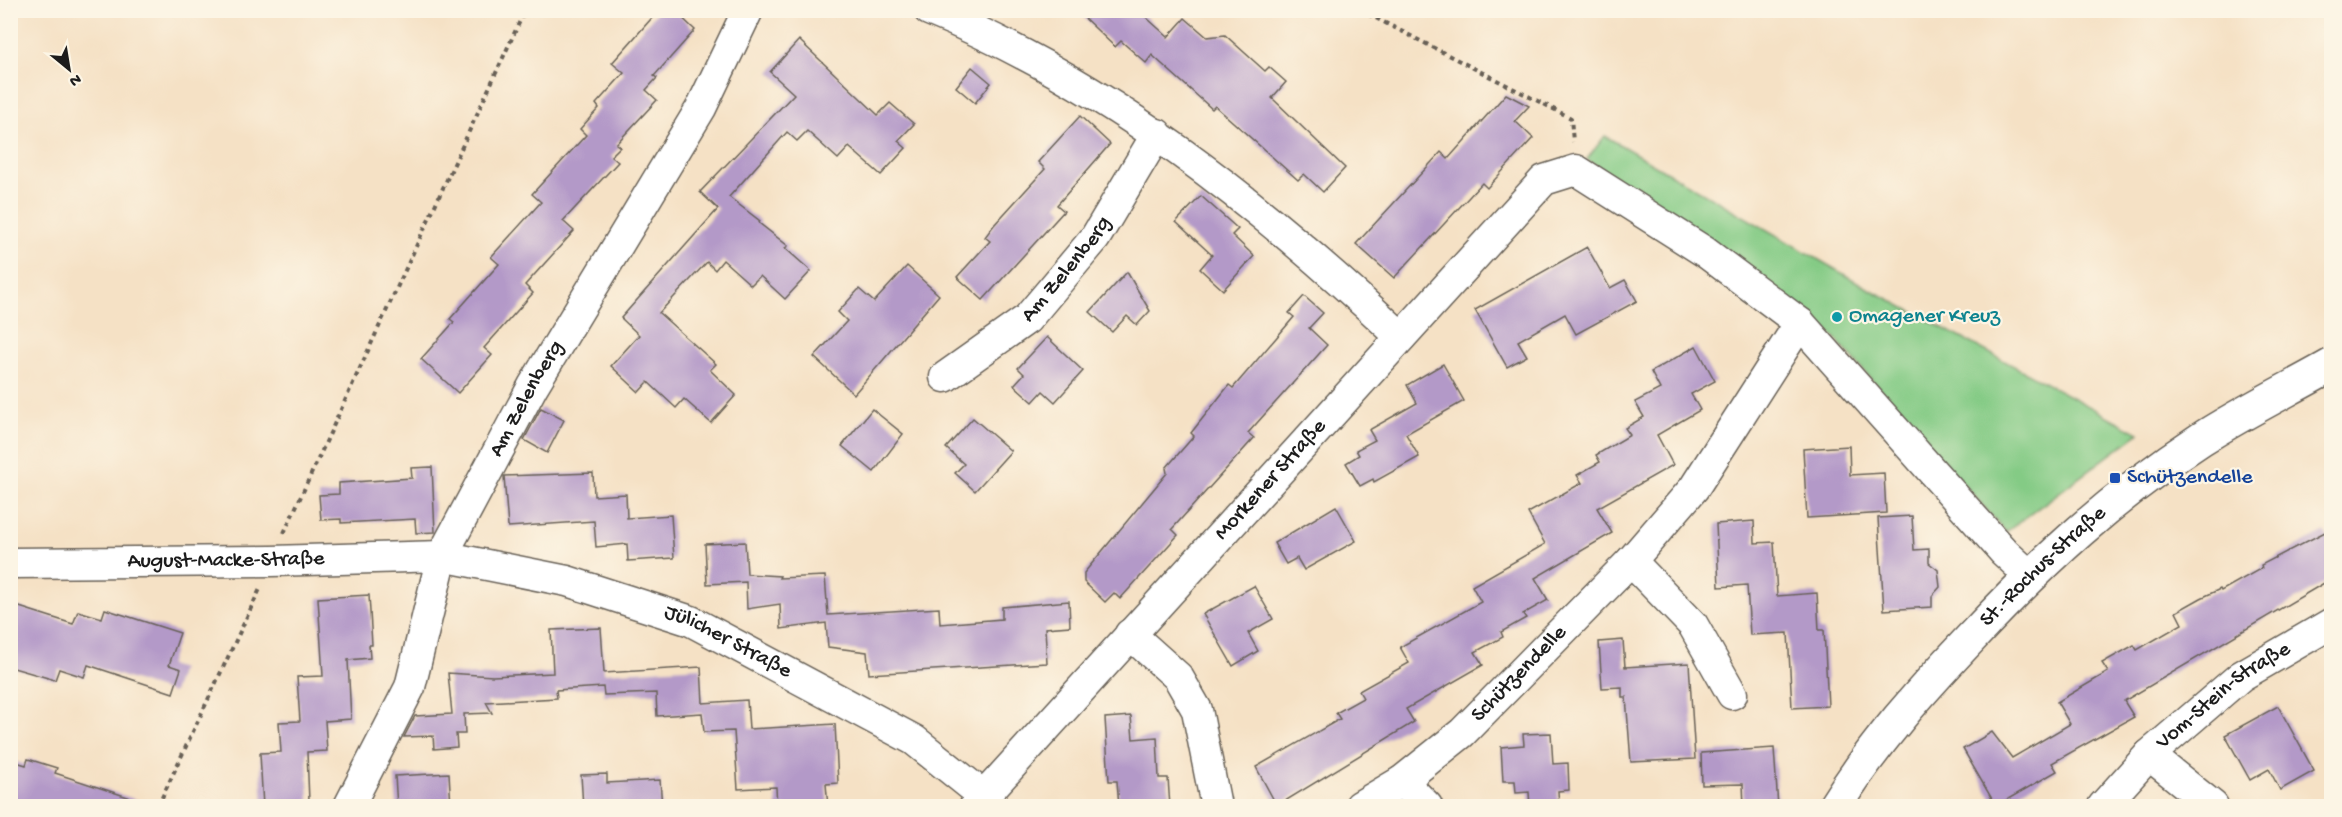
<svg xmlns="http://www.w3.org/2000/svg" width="2342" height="817" viewBox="0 0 2342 817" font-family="'Gochi Hand',sans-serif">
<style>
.green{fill:#84cb85;stroke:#507450;stroke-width:1.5}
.building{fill:#b399c8}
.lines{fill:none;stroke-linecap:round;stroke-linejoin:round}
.street-casing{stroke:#686157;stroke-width:33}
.secondary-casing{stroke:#686157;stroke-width:36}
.path{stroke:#686157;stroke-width:4;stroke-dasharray:4.5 4.5;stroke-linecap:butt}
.street{stroke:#fff;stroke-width:30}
.secondary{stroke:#fff;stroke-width:33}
.culture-dot{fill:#0f9aa8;stroke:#fcf5e5;stroke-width:2}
.transit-dot{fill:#1a4fb4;stroke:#fcf5e5;stroke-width:2}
.labels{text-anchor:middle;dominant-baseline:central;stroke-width:4.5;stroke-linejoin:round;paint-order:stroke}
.street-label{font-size:22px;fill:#1c1c1c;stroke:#fcf5e5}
.culture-label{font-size:22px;fill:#0d838f;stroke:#fcf5e5;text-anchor:start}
.transit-label{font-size:22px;fill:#164399;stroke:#fcf5e5;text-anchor:start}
</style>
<rect width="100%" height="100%" fill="#fcf5e5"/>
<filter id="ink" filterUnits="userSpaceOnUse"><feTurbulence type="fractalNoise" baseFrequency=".0167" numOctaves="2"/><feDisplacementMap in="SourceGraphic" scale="12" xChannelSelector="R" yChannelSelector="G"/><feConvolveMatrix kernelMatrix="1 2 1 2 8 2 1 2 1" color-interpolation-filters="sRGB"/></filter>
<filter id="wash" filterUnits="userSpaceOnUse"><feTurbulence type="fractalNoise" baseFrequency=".008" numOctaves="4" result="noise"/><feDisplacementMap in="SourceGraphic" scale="24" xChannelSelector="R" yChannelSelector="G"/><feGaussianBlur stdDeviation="1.35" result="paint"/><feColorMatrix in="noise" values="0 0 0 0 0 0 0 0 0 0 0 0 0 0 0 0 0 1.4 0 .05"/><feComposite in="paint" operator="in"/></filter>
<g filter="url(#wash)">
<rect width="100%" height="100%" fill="#f5e1c5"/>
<path class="green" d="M1605,136l261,151 273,146 -133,99 -174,-197 -245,-176z"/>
<g id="blocks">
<g class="building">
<path d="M659,10h15l21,20 -41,46 3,2 -11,12 11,10 -41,44 4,3 -9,9 7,6 -55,59 11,10 -49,54 8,8 -49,55 8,7 -34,38 -37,-34 33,-37 -4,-3 49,-55 -8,-7 50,-55 -9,-8 54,-59 -6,-6 19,-21 -3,-4 28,-31 -12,-10z"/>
<path d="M1076,10h62l30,27 17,-19 22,19 18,-2 40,36 4,-4 17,15 -14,16 73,70 -22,24 -19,-18 -6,6 -83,-74 -3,3 -60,-54 -6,8 -25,-22 -6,6z"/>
<path d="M799,40l79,75 12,-12 24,21 -16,17 8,7 -25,27 -32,-28 -11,12 -31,-28 -10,10 -10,-9 -58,65 31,24 -1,2 29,23 -3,2 26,23 -26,28 -25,-23 -9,9 -28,-25 -8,10 -8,-8 -48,51 57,51 -6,6 26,25 -25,28 -27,-24 -8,9 -28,-26 -9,10 -28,-26 28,-31 -18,-17 97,-109 -18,-17 94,-98 -24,-22z"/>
<path d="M972,67l19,16 -16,20 -19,-16z"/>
<path d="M1506,94l23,12 -14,15 18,17 -46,50 -5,-5 -88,95 -38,-34 85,-92 7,7z"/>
<path d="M1080,116l30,28 -53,61 7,6 -81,89 -26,-23 33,-36 -5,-4 9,-12 51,-56 -7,-7z"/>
<path d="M1201,196l37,33 -6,6 22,21 -31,34 -23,-21 12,-14 -36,-33z"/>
<path d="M1587,247l23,41 15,-8 12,21 -61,33 -11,-20 -47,27 9,15 -20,11 -32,-57z"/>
<path d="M907,266l32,29 -85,99 -40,-37 33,-36 -9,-9 21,-23 15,13z"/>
<path d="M1127,272l23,39 -13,14 -10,-9 -15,16 -22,-20z"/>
<path d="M1304,296l19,17 -14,15 18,17 -79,88 6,5 -82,91 6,6 -58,64 -6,-6 -9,9 -21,-20v-9l83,-100 -1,-5 28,-32 -3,-3 38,-48 4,3 61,-71 -5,-4z"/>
<path d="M1047,337l36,34 -28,31 -12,-11 -10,11 -19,-17 10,-11 -6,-6z"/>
<path d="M1696,346l19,35 -24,13 9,16 -43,25 16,30 -76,43 15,25 -77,45 13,22 -25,14 3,4 -25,14 2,5 -28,15 8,13 -77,44 8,13 -137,84 -21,-39 84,-48 -4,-6 27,-15 -4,-7 50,-28 -9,-16 81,-45 -9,-16 73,-42 -17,-31 54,-30 -5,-8 23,-13 -4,-7 34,-20 -5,-7 19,-11 -9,-15 25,-13 -9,-17z"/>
<path d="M1443,364l21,37 -58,33 13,23 -45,25 -1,-3 -13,7 -14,-23 13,-8 -3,-5 19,-10 -6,-10 48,-27 -10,-18z"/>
<path d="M541,408l23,12 -17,33 -23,-13z"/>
<path d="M872,409l31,25 -29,38 -32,-26z"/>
<path d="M973,418l38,33 -36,40 -20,-18 9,-9 -18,-16z"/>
<path d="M1849,446l1,29 34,-2 2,40 -79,5 -4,-69z"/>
<path d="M432,467l3,65 -19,1 -1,-14 -74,4v-4l-20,1 -2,-25 20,-1v-11l73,-5 -1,-10z"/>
<path d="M593,473l1,23 32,-2 1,24 44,-3 3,43 -46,3 -1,-17 -31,3 -2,-26 -86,6 -4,-51z"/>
<path d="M1336,506l20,35 -52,29 -7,-12 -11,6 -12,-21z"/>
<path d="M1912,516l2,34 15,-1v14l9,7 2,17 -8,9v11l-48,3 -6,-92z"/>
<path d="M1754,521l1,22 19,-1 3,54 40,-3 2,37h5l4,76 -36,2 -4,-75 -38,2 -3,-50 -28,2 -3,-63z"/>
<path d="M2325,532l6,12v35l-207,122 10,16 -82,46 5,8 -61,35 -33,-57 29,-17 20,26 58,-34 -13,-22 51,-30 -6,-9 32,-18 3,5 45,-26 -6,-12 25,-14 19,-9 1,2 41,-23 -1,-3z"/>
<path d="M745,542l2,32 33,2 -1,2 46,-2 3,39 111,-7 1,16 62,-5v-12l67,-6 1,25 -25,2 2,35 -178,11 -2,-22 -39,-5 -2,-24 -45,6 -1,-25 -33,5 -1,-27 -39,2 -2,-40z"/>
<path d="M1254,586l19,33 -25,14 10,18 -25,15 -30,-52z"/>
<path d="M369,595l3,50h-3l1,13 -22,2 3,59 -26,2 2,30 -20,1 2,49 -19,1v5h-27l-3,-54 21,-1 -2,-30 21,-1 -3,-44 26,-1 -5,-78z"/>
<path d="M10,604l63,20 5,-13 24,7 3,-9 75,24 -11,32 12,4 -8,24 -85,-28 -4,12 -25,-8 -4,11 -45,-13z"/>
<path d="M601,628l3,45 97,-6 2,36 44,-3 2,29 86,-5 3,59 -12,1 2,23h-51l-1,-20 -38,2 -4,-58 -30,1 -2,-19 -45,3 -1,-23 -52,2 -1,-8 -47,3 1,8 -71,4 6,11 -28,1 1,20h-9l1,13 -23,2 -1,-13 -29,1 11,-21 37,-2 -4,-41 45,3 60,-3 -2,-43z"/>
<path d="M1623,640l2,27 64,-4 6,96 -64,3 -5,-65h-4v-10l-20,1 -3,-46z"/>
<path d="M2278,706l36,65 -34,19 -11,-21 -19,11 -25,-45z"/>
<path d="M1131,716l2,23 24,-2 2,41h9l2,29h-51l-2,-26h-8l-4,-63z"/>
<path d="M1551,733l2,31 15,-1 1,27 -11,1 1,16h-29l-1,-15 -13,1 -1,-12h-12l-2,-34 23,-2 -1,-11z"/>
<path d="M1774,748l4,59h-34l-1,-23 -41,1 -1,-32z"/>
<path d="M28,759l29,9 -2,5 88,29 -1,5h-132v-47l16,5z"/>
<path d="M449,773l2,34h-54l-2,-31z"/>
<path d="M607,774v9l53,-3 2,27h-79l-2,-32z"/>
</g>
</g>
</g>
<g filter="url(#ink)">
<use href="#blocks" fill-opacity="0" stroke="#686157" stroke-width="1.5"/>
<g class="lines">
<g class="street-casing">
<g id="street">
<path d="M929,10c179,73 333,196 472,327"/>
<path id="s1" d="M945,377l82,-58 68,-81 62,-104"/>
<path d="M1631,561l62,64 39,69"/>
<path id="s2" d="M10,563l262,-2 170,-5 125,25 124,40 223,119 71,57"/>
<path d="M1130,634l48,43 19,33 19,96"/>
<path d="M2149,755l64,51"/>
<path d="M1402,781l25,25"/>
<path id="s3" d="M349,806l61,-119 32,-131 91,-170 168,-278 47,-98"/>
<path id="s4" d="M975,806l569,-626 32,-10 129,82 95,71 204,229 26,24"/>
<path id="s5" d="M1360,806l42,-25 60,-48 169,-172 63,-73 106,-165"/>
<path id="s6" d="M2103,806l46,-51 92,-79 91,-53"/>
</g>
</g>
<g class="secondary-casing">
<g id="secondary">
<path id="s7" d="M1835,806c40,-64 85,-114 137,-169 73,-78 139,-139 229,-198 42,-27 87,-49 131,-74"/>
</g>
</g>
<g class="path">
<path d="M1360,10l211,108 2,24"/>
<path d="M284,533l241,-523"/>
<path d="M158,806l102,-217"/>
</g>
<use href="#street" class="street"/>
<use href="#secondary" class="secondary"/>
</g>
</g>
<circle class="culture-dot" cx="1837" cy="317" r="6"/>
<rect class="transit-dot" x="2109" y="472" width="12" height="12" rx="3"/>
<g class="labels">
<g class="street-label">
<text stroke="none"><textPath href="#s1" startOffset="164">Am Zelenberg</textPath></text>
<text stroke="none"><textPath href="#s3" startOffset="447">Am Zelenberg</textPath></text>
<text stroke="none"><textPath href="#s4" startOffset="440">Morkener Straße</textPath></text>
<text stroke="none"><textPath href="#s2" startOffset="216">August-Macke-Straße</textPath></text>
<text stroke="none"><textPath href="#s7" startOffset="318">St.-Rochus-Straße</textPath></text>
<text stroke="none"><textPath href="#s2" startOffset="732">Jülicher Straße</textPath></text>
<text stroke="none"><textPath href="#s5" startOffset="208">Schützendelle</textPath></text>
<text stroke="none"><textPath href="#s6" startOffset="164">Vom-Stein-Straße</textPath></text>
</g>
<g class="culture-label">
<text x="1849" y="317">Omagener Kreuz</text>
</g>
<g class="transit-label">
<text x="2127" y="478">Schützendelle</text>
</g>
</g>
<rect width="2342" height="817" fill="none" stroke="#fcf5e5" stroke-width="36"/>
<g transform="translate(69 69) rotate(150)" stroke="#fcf5e5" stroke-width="4.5" paint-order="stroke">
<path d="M0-4.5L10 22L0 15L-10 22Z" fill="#1c1c1c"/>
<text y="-9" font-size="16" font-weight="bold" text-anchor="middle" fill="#1c1c1c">N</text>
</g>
</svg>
